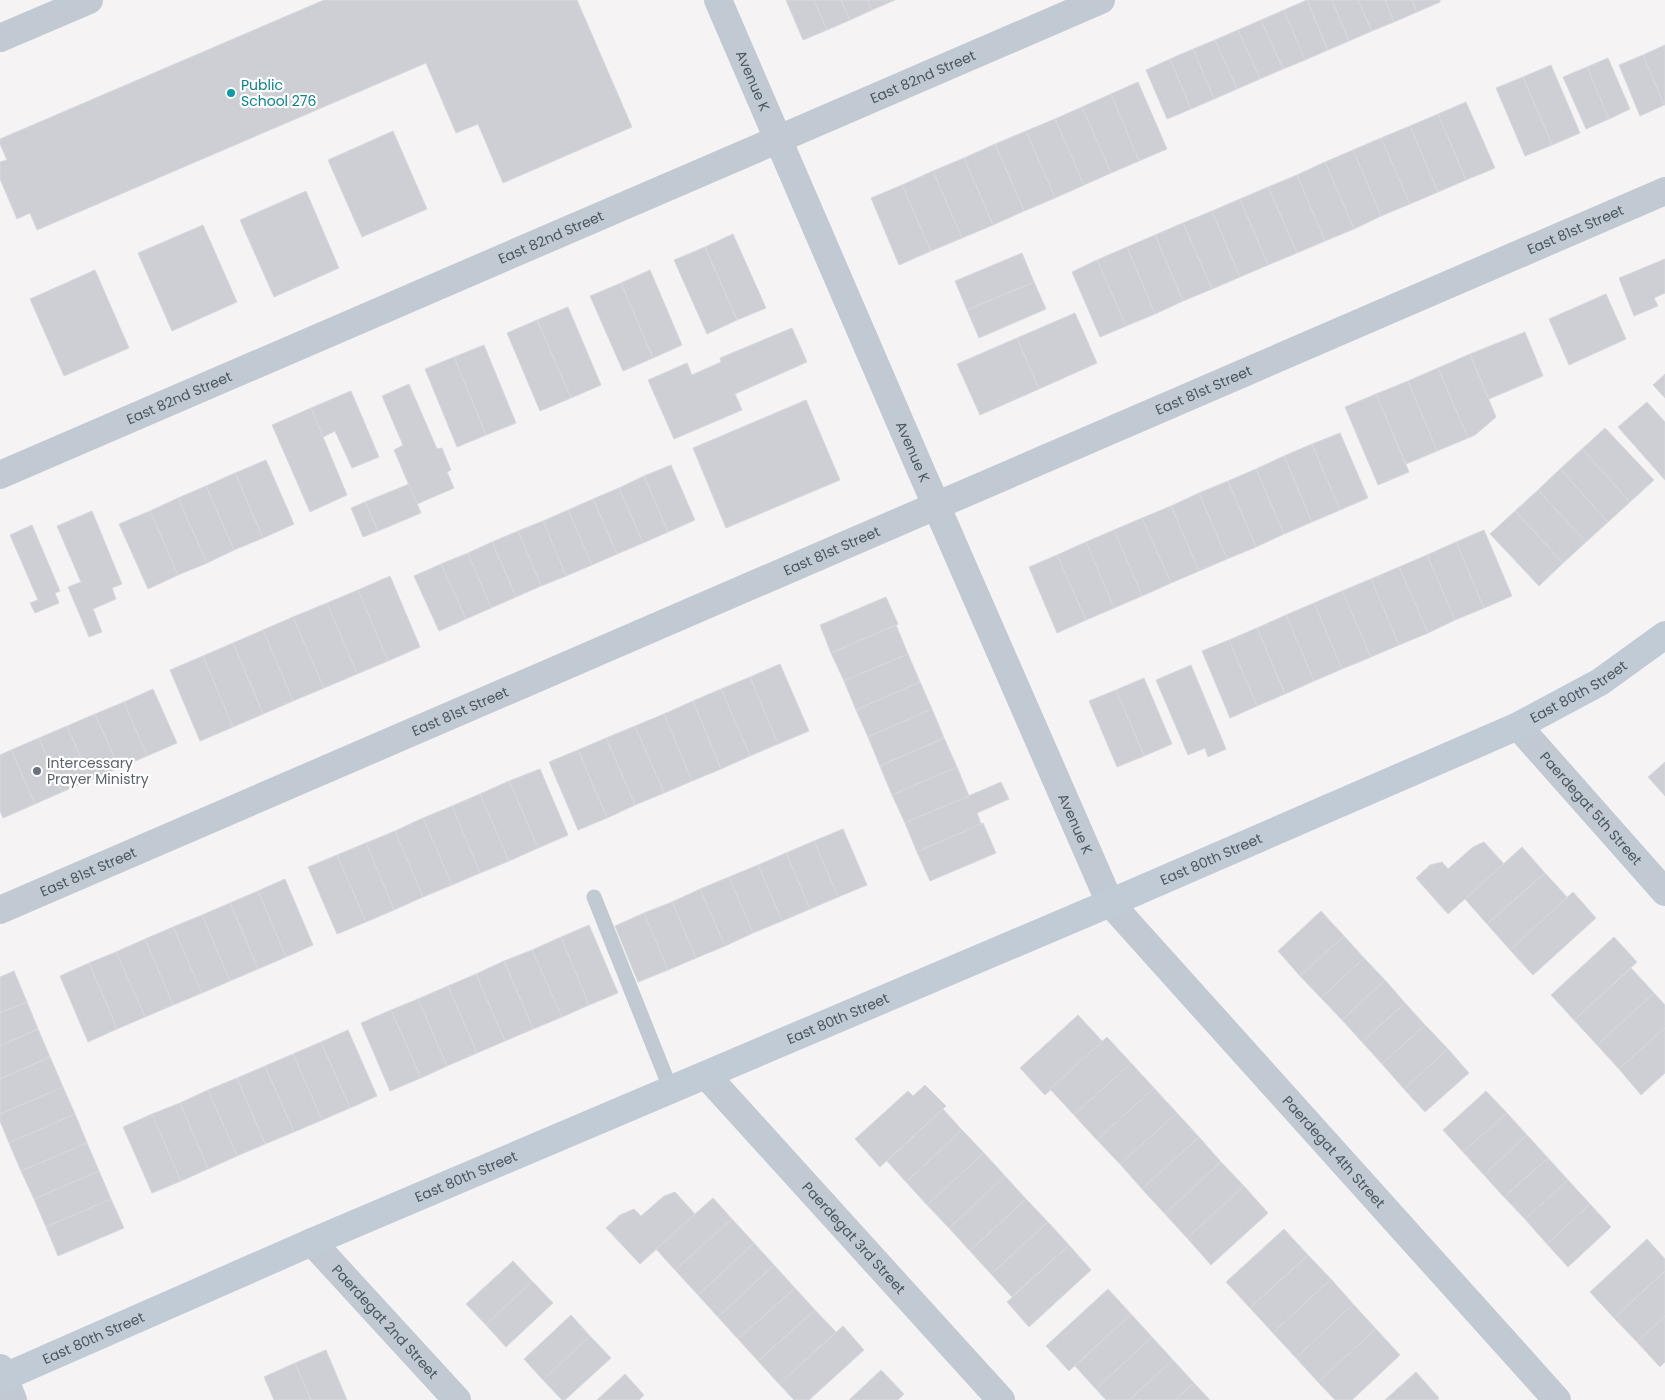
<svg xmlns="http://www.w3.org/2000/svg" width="1665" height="1400" viewBox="0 0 1665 1400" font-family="Poppins,sans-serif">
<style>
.building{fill:#cdcfd5;stroke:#d7d9de}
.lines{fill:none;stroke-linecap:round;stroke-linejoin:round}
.lane{stroke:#c1cad2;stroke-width:15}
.street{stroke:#c1cad2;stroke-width:28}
.secondary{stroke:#c1cbd6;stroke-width:28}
.culture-dot{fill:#0f9aa8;stroke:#fff;stroke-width:2}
.worship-dot{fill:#6b7280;stroke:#fff;stroke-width:2}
.labels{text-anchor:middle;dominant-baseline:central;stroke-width:4.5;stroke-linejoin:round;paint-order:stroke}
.street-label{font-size:14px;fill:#4a5661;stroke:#fff}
.culture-label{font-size:14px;fill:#0d838f;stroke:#fff;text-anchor:start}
.worship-label{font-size:14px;fill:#5b616d;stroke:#fff;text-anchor:start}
</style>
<rect width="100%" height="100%" fill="#f5f3f3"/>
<g class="building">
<path d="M324,0h253l55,127 -129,56 -25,-59 -22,9 -30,-70 -389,167 -7,-17 -13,6 -17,-40v-17l7,-2 -7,-16v-5z"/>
<path d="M786,0h28l13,30 -24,10z"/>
<path d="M814,0h27l9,20 -23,10z"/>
<path d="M841,0h27l4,10 -22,10z"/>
<path d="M868,0h27l-23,10z"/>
<path d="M1307,0l21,50 -23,10 -21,-50z"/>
<path d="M1307,0h25l17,41 -21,9z"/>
<path d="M1332,0h26l14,31 -23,10z"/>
<path d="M1358,0h27l9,22 -22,9z"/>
<path d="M1385,0h27l5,12 -23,10z"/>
<path d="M1412,0h28v2l-23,10z"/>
<path d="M1284,10l21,50 -22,9 -22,-49z"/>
<path d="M1261,20l22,49 -23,10 -22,-49z"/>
<path d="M1238,30l22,49 -23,10 -22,-49z"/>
<path d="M1215,40l22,49 -23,10 -21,-50z"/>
<path d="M1665,45v60h-1l-21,-50z"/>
<path d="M1193,49l21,50 -23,10 -21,-50z"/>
<path d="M1643,55l21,50 -24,11 -21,-51z"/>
<path d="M1608,58l22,51 -21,10 -22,-52z"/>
<path d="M1170,59l21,50 -24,10 -21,-49z"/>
<path d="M1551,65l29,68 -28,12 -29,-68z"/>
<path d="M1587,67l22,52 -23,10 -23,-52z"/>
<path d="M1523,77l29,68 -27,11 -29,-68z"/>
<path d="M1138,82l29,67 -28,12 -28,-67z"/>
<path d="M1111,94l28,67 -28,12 -29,-66z"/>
<path d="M1466,102l29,66 -29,12 -28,-66z"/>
<path d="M1082,107l29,66 -27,12 -29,-66z"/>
<path d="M1438,114l28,66 -28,12 -28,-66z"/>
<path d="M1055,119l29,66 -29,13 -29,-67z"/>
<path d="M1410,126l28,66 -28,12 -29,-66z"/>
<path d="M393,131l34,78 -65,28 -34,-77z"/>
<path d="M1026,131l29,67 -31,13 -29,-67z"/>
<path d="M1381,138l29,66 -29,12 -28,-66z"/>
<path d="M995,144l29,67 -31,14 -29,-67z"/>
<path d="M1353,150l28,66 -27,13 -29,-67z"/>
<path d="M964,158l29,67 -31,13 -29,-67z"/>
<path d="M1325,162l29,67 -29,12 -28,-66z"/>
<path d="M933,171l29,67 -31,13 -29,-66z"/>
<path d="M1297,175l28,66 -28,12 -29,-66z"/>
<path d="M902,185l29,66 -32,14 -28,-67z"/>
<path d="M1268,187l29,66 -29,12 -28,-66z"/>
<path d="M306,191l33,77 -65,29 -34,-77z"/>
<path d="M1240,199l28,66 -28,12 -28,-66z"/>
<path d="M1212,211l28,66 -28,12 -29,-66z"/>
<path d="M1183,223l29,66 -29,12 -28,-66z"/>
<path d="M203,225l34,77 -65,29 -34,-78z"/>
<path d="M733,234l33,74 -29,12 -32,-73z"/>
<path d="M1155,235l28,66 -28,13 -28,-67z"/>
<path d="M705,247l32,73 -30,14 -33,-74z"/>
<path d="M1127,247l28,67 -29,12 -29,-66z"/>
<path d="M1022,253l12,29 -67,28 -12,-29z"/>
<path d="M1665,259v34l-11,5 4,8 -24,10 -15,-38z"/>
<path d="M1097,260l29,66 -26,11 -28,-65z"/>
<path d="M95,270l34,78 -65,28 -34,-77z"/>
<path d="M650,270l32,75 -29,13 -32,-75z"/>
<path d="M1034,282l12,27 -67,29 -12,-28z"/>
<path d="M621,283l32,75 -30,13 -33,-75z"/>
<path d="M1606,294l20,45 -57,26 -20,-46z"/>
<path d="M568,307l33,78 -30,13 -34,-78z"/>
<path d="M1075,313l22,50 -58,26 -22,-51z"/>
<path d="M537,320l34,78 -31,13 -33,-78z"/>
<path d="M792,328l15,34 -72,32 7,16 -68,29 -26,-59 39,-17 5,12 29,-13 -1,-4z"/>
<path d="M1525,332l18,44 -54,23 -19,-45z"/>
<path d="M1017,338l22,51 -59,26 -23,-51z"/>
<path d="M484,345l32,78 -30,12 -32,-78z"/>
<path d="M1470,354l26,63 -21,18 -7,3 -30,-70z"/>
<path d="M454,357l32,78 -29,12 -32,-78z"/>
<path d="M1438,368l30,70 -31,13 -29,-70z"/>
<path d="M1665,374v24l-12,-13z"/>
<path d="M1408,381l29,70 -31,13 -30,-70z"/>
<path d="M409,384l28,65 5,-1 9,22 -4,2 7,16 -37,16 -23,-54 9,-5 -21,-49z"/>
<path d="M351,391l28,66 -27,11 -17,-37 -12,6 -12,-29z"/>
<path d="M1376,394l33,78 -31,13 -33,-78z"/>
<path d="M806,400l34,80 -114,48 -33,-80z"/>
<path d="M1647,402l18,20v58l-47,-53z"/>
<path d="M311,408l36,87 -37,17 -38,-87z"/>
<path d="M1605,428l49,52 -24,22 -48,-53z"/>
<path d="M1340,433l28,65 -28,12 -28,-66z"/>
<path d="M1312,444l28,66 -28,12 -28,-66z"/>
<path d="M1582,449l48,53 -22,20 -48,-53z"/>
<path d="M1284,456l28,66 -28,12 -28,-65z"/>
<path d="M266,460l28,64 -31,14 -28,-65z"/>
<path d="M671,465l24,55 -27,12 -24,-56z"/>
<path d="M1256,469l28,65 -28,13 -28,-66z"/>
<path d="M1560,469l48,53 -22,20 -48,-52z"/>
<path d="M235,473l28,65 -29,12 -28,-64z"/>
<path d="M644,476l24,56 -25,11 -24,-55z"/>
<path d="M1228,481l28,66 -29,12 -28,-66z"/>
<path d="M409,484l12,29 -43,18 -13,-29z"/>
<path d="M206,486l28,64 -27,13 -29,-65z"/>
<path d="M619,488l24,55 -26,11 -24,-55z"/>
<path d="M1538,490l48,52 -23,21 -48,-52z"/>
<path d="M1199,493l28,66 -28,12 -28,-65z"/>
<path d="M178,498l29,65 -29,12 -28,-64z"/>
<path d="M593,499l24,55 -25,11 -24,-55z"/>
<path d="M365,502l13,29 -15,6 -12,-29z"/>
<path d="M1171,506l28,65 -28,12 -29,-65z"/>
<path d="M568,510l24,55 -26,11 -23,-55z"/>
<path d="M92,511l30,73 -10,4 4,11 -23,10 9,23 -13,5 -21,-50 13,-5 -24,-56z"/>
<path d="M150,511l28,64 -30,14 -29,-65z"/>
<path d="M1515,511l48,52 -24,23 -49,-52z"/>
<path d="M1142,518l29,65 -29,13 -28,-66z"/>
<path d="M543,521l23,55 -25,10 -23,-55z"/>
<path d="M32,525l28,66 -5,2 4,10 -24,10 -5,-10 8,-3 -28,-65z"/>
<path d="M1114,530l28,66 -28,12 -28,-66z"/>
<path d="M1484,530l28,66 -28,12 -28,-66z"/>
<path d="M518,531l23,55 -25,11 -24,-55z"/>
<path d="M492,542l24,55 -25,11 -23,-55z"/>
<path d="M1086,542l28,66 -28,12 -29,-65z"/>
<path d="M1456,542l28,66 -29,12 -28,-65z"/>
<path d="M468,553l23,55 -25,11 -25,-55z"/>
<path d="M1057,555l29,65 -29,13 -28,-66z"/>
<path d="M1427,555l28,65 -27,13 -29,-66z"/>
<path d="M441,564l25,55 -27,12 -25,-55z"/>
<path d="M1399,567l29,66 -29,12 -28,-66z"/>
<path d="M390,576l30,71 -32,14 -30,-71z"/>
<path d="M1371,579l28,66 -28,12 -29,-66z"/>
<path d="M358,590l30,71 -31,13 -30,-71z"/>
<path d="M1342,591l29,66 -29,12 -28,-66z"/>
<path d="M886,597l12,27 -67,29 -11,-28z"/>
<path d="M327,603l30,71 -33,14 -31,-71z"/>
<path d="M1314,603l28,66 -28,12 -28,-66z"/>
<path d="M1286,615l28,66 -29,13 -28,-66z"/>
<path d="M293,617l31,71 -31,13 -30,-71z"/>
<path d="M896,625l12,29 -64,27 -13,-28z"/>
<path d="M1257,628l28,66 -28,12 -28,-66z"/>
<path d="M263,630l30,71 -30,13 -30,-71z"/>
<path d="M1229,640l28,66 -27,12 -28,-67z"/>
<path d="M233,643l30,71 -30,13 -30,-71z"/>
<path d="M908,654l12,28 -64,28 -12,-29z"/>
<path d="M203,656l30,71 -33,14 -30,-71z"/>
<path d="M780,664l29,67 -31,13 -28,-67z"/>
<path d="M1191,665l35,84 -18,8 -3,-9 -17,7 -32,-75z"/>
<path d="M750,677l28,67 -28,12 -29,-67z"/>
<path d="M1144,678l28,66 -28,12 -28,-66z"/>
<path d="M920,682l12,27 -64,28 -12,-27z"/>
<path d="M153,689l24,54 -30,13 -23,-54z"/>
<path d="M721,689l29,67 -29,13 -28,-68z"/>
<path d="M1116,690l28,66 -27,11 -28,-66z"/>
<path d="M693,701l28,68 -29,12 -28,-67z"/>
<path d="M124,702l23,54 -28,12 -24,-54z"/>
<path d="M932,709l12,29 -64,28 -12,-29z"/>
<path d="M95,714l24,54 -29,12 -23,-54z"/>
<path d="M664,714l28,67 -28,12 -29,-67z"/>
<path d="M67,726l23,54 -28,12 -23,-54z"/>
<path d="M635,726l29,67 -29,12 -29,-67z"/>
<path d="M39,738l23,54 -27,12 -24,-54z"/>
<path d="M606,738l29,67 -28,13 -29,-68z"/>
<path d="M944,738l13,29 -65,28 -12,-29z"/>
<path d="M11,750l24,54 -32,14 -3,-7v-56z"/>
<path d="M578,750l29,68 -29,12 -29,-68z"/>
<path d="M1665,762v34l-17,-19z"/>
<path d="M957,767l12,29 -64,27 -13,-28z"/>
<path d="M540,769l28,66 -30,13 -29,-67z"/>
<path d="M509,781l29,67 -29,13 -29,-67z"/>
<path d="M1001,782l8,17 -32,14 4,11 -64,28 -12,-29z"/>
<path d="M480,794l29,67 -29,12 -28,-67z"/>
<path d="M452,806l28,67 -28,12 -29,-67z"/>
<path d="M423,818l29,67 -29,12 -28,-66z"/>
<path d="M983,823l13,30 -66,28 -13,-29z"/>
<path d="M843,829l24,56 -29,12 -24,-56z"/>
<path d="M395,831l28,66 -29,13 -28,-67z"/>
<path d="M814,841l24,56 -28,12 -24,-56z"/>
<path d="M1484,842l20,22 -56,50 -32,-36 14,-13 12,-3 6,7 25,-22z"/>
<path d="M366,843l28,67 -28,12 -29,-67z"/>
<path d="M1522,847l23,26 -58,51 -22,-25z"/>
<path d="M786,853l24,56 -28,12 -24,-56z"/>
<path d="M337,855l29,67 -29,12 -29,-67z"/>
<path d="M758,865l24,56 -29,12 -24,-56z"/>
<path d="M1545,873l23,25 -58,52 -23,-26z"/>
<path d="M729,877l24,56 -28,13 -25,-57z"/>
<path d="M285,879l28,66 -27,12 -28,-66z"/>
<path d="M700,889l25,57 -29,12 -24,-56z"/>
<path d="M258,891l28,66 -28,12 -28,-66z"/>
<path d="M1573,892l23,26 -63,57 -23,-25z"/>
<path d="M672,902l24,56 -28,12 -24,-57z"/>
<path d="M230,903l28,66 -28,12 -28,-66z"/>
<path d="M1321,911l23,25 -44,40 -22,-25z"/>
<path d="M644,913l24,57 -30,12 -23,-56z"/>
<path d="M202,915l28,66 -28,12 -29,-66z"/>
<path d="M589,925l29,68 -29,12 -28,-68z"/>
<path d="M173,927l29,66 -29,12 -28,-66z"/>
<path d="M1344,936l20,22 -43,40 -21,-22z"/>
<path d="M561,937l28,68 -27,12 -30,-67z"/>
<path d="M1614,937l23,25 -63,58 -23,-25z"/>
<path d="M145,939l28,66 -28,12 -29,-65z"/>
<path d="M532,950l30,67 -29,12 -29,-68z"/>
<path d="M116,952l29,65 -28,12 -28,-66z"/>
<path d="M1364,958l21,22 -43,40 -21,-22z"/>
<path d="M504,961l29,68 -28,12 -29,-67z"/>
<path d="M89,963l28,66 -29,13 -28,-66z"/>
<path d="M1631,968l23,25 -57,52 -23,-25z"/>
<path d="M14,971l13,31 -27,11v-36z"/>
<path d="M476,974l29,67 -28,12 -29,-67z"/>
<path d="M1385,980l20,23 -43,39 -20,-22z"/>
<path d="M448,986l29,67 -30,13 -29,-67z"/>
<path d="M1654,993l11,12v23l-46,41 -22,-24z"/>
<path d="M418,999l29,67 -26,12 -30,-68z"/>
<path d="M27,1002l11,27 -38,17v-33z"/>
<path d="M1405,1003l20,22 -43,39 -20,-22z"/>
<path d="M391,1010l30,68 -31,13 -29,-68z"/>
<path d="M1078,1015l25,27 -58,53 -25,-27z"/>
<path d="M1425,1025l23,24 -44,40 -22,-25z"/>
<path d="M1665,1028v45l-24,22 -22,-26z"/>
<path d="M38,1029l12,28 -50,22v-33z"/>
<path d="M348,1030l29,66 -27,12 -29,-66z"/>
<path d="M1107,1037l24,26 -57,52 -24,-26z"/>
<path d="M321,1042l29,66 -28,12 -29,-66z"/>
<path d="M1448,1049l21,24 -44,39 -21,-23z"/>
<path d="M293,1054l29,66 -28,12 -29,-66z"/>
<path d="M50,1057l13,30 -63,27v-35z"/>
<path d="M1131,1063l23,25 -57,52 -23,-25z"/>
<path d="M265,1066l29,66 -29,12 -28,-66z"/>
<path d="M237,1078l28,66 -28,12 -29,-66z"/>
<path d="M925,1085l21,21 -66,61 -25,-28 53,-48 5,5z"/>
<path d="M63,1087l12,27 -66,29 -9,-22v-7z"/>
<path d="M1154,1088l23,25 -57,51 -23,-24z"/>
<path d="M208,1090l29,66 -29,13 -28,-66z"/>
<path d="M1486,1091l21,22 -44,39 -20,-22z"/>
<path d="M180,1103l28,66 -27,12 -29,-67z"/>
<path d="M943,1109l19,21 -56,52 -19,-21z"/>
<path d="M1177,1113l22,24 -57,52 -22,-25z"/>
<path d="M1507,1113l20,22 -43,40 -21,-23z"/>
<path d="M75,1114l12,29 -66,28 -12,-28z"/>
<path d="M152,1114l29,67 -29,12 -29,-66z"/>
<path d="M962,1130l22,23 -57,52 -21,-23z"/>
<path d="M1527,1135l21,23 -44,39 -20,-22z"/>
<path d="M1199,1137l22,25 -56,52 -23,-25z"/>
<path d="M87,1143l12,28 -65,28 -13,-28z"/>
<path d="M984,1153l21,23 -56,52 -22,-23z"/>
<path d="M1548,1158l20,22 -43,39 -21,-22z"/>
<path d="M1221,1162l23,24 -57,52 -22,-24z"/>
<path d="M99,1171l12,28 -65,28 -12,-28z"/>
<path d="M1005,1176l21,23 -56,52 -21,-23z"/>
<path d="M1568,1180l22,24 -43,40 -22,-25z"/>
<path d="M1244,1186l24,27 -57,52 -24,-27z"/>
<path d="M675,1192l20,22 -55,50 -34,-36 14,-13 14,-6 7,7 23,-20z"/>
<path d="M713,1198l19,21 -57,51 -19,-21z"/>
<path d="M111,1199l13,29 -66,28 -12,-29z"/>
<path d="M1026,1199l22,23 -57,52 -21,-23z"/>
<path d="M1590,1204l21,23 -43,40 -21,-23z"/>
<path d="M732,1219l22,24 -56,52 -23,-25z"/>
<path d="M1048,1222l21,23 -57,52 -21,-23z"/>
<path d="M1284,1229l24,26 -58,53 -24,-26z"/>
<path d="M1647,1239l18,20v12l-51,47 -24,-26z"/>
<path d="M754,1243l20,22 -56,52 -20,-22z"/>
<path d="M1069,1245l22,25 -62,57 -22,-25z"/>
<path d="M1308,1255l23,24 -58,54 -23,-25z"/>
<path d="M513,1261l19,20 -46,44 -20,-21z"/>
<path d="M774,1265l21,23 -57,51 -20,-22z"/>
<path d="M1665,1271v45l-28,26 -23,-24z"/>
<path d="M1331,1279l22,25 -57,54 -23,-25z"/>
<path d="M532,1281l21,22 -47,44 -20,-22z"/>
<path d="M795,1288l20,22 -57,51 -20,-22z"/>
<path d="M1108,1289l23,25 -62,57 -23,-25z"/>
<path d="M1353,1304l23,25 -58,53 -22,-24z"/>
<path d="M815,1310l21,22 -57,52 -21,-23z"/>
<path d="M1131,1314l21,23 -56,52 -21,-23z"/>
<path d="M571,1315l19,21 -47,44 -19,-21z"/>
<path d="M1665,1316v46l-5,5 -23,-25z"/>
<path d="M843,1326l21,24 -55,50h-15l-15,-16z"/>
<path d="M1376,1329l24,26 -48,45h-17l-17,-18z"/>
<path d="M590,1336l21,22 -46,42h-3l-19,-20z"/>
<path d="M1152,1337l21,23 -44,40h-23l-10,-11z"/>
<path d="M326,1350l21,50h-36l-16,-37z"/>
<path d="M1173,1360l21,23 -19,17h-46z"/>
<path d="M295,1363l16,37h-37l-10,-23z"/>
<path d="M881,1370l23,24 -6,6h-49z"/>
<path d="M1416,1372l23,26 -2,2h-52z"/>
<path d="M625,1374l19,21 -5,5h-42z"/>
<path d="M1194,1383l16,17h-35z"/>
</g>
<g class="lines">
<path class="lane" d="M594,897l77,193"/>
<g class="street">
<path id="s1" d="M718,0l204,473 188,430 447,497"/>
<path d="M0,38l89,-38"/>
<path id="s2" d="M0,475l1101,-475"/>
<path id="s3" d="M1518,726l147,166"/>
<path id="s4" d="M0,910l1665,-719"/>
<path id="s5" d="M706,1075l295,325"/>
<path id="s6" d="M312,1242l145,158"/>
<path d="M0,1368l13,32"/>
</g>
<path class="secondary" id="s7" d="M0,1379l312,-137 798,-339 408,-177 82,-44 65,-47"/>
</g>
<circle class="culture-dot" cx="231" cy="93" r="5"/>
<circle class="worship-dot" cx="37" cy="771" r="5"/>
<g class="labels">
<g class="street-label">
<text stroke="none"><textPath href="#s2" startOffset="1005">East 82nd Street</textPath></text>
<text stroke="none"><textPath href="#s1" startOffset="88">Avenue K</textPath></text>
<text stroke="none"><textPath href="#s4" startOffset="1716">East 81st Street</textPath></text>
<text stroke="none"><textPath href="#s2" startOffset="600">East 82nd Street</textPath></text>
<text stroke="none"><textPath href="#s4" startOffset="1311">East 81st Street</textPath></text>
<text stroke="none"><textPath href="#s2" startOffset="195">East 82nd Street</textPath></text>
<text stroke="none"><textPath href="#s1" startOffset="492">Avenue K</textPath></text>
<text stroke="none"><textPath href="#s4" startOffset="906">East 81st Street</textPath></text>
<text stroke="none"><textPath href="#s7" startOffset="1722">East 80th Street</textPath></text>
<text stroke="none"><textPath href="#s4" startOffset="501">East 81st Street</textPath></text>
<text stroke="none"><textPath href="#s3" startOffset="110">Paerdegat 5th Street</textPath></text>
<text stroke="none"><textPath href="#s1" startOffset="898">Avenue K</textPath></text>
<text stroke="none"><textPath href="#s7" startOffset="1318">East 80th Street</textPath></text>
<text stroke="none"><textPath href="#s4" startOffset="96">East 81st Street</textPath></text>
<text stroke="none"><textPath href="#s7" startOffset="912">East 80th Street</textPath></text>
<text stroke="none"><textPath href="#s1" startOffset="1319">Paerdegat 4th Street</textPath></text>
<text stroke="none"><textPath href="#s7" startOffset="508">East 80th Street</textPath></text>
<text stroke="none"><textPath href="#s5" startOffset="220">Paerdegat 3rd Street</textPath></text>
<text stroke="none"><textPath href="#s6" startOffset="108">Paerdegat 2nd Street</textPath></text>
<text stroke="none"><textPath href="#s7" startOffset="102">East 80th Street</textPath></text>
</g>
<g class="culture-label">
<text x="241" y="85">Public<tspan x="241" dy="16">School 276</tspan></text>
</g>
<g class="worship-label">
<text x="47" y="763">Intercessary<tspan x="47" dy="16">Prayer Ministry</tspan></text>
</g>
</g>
</svg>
